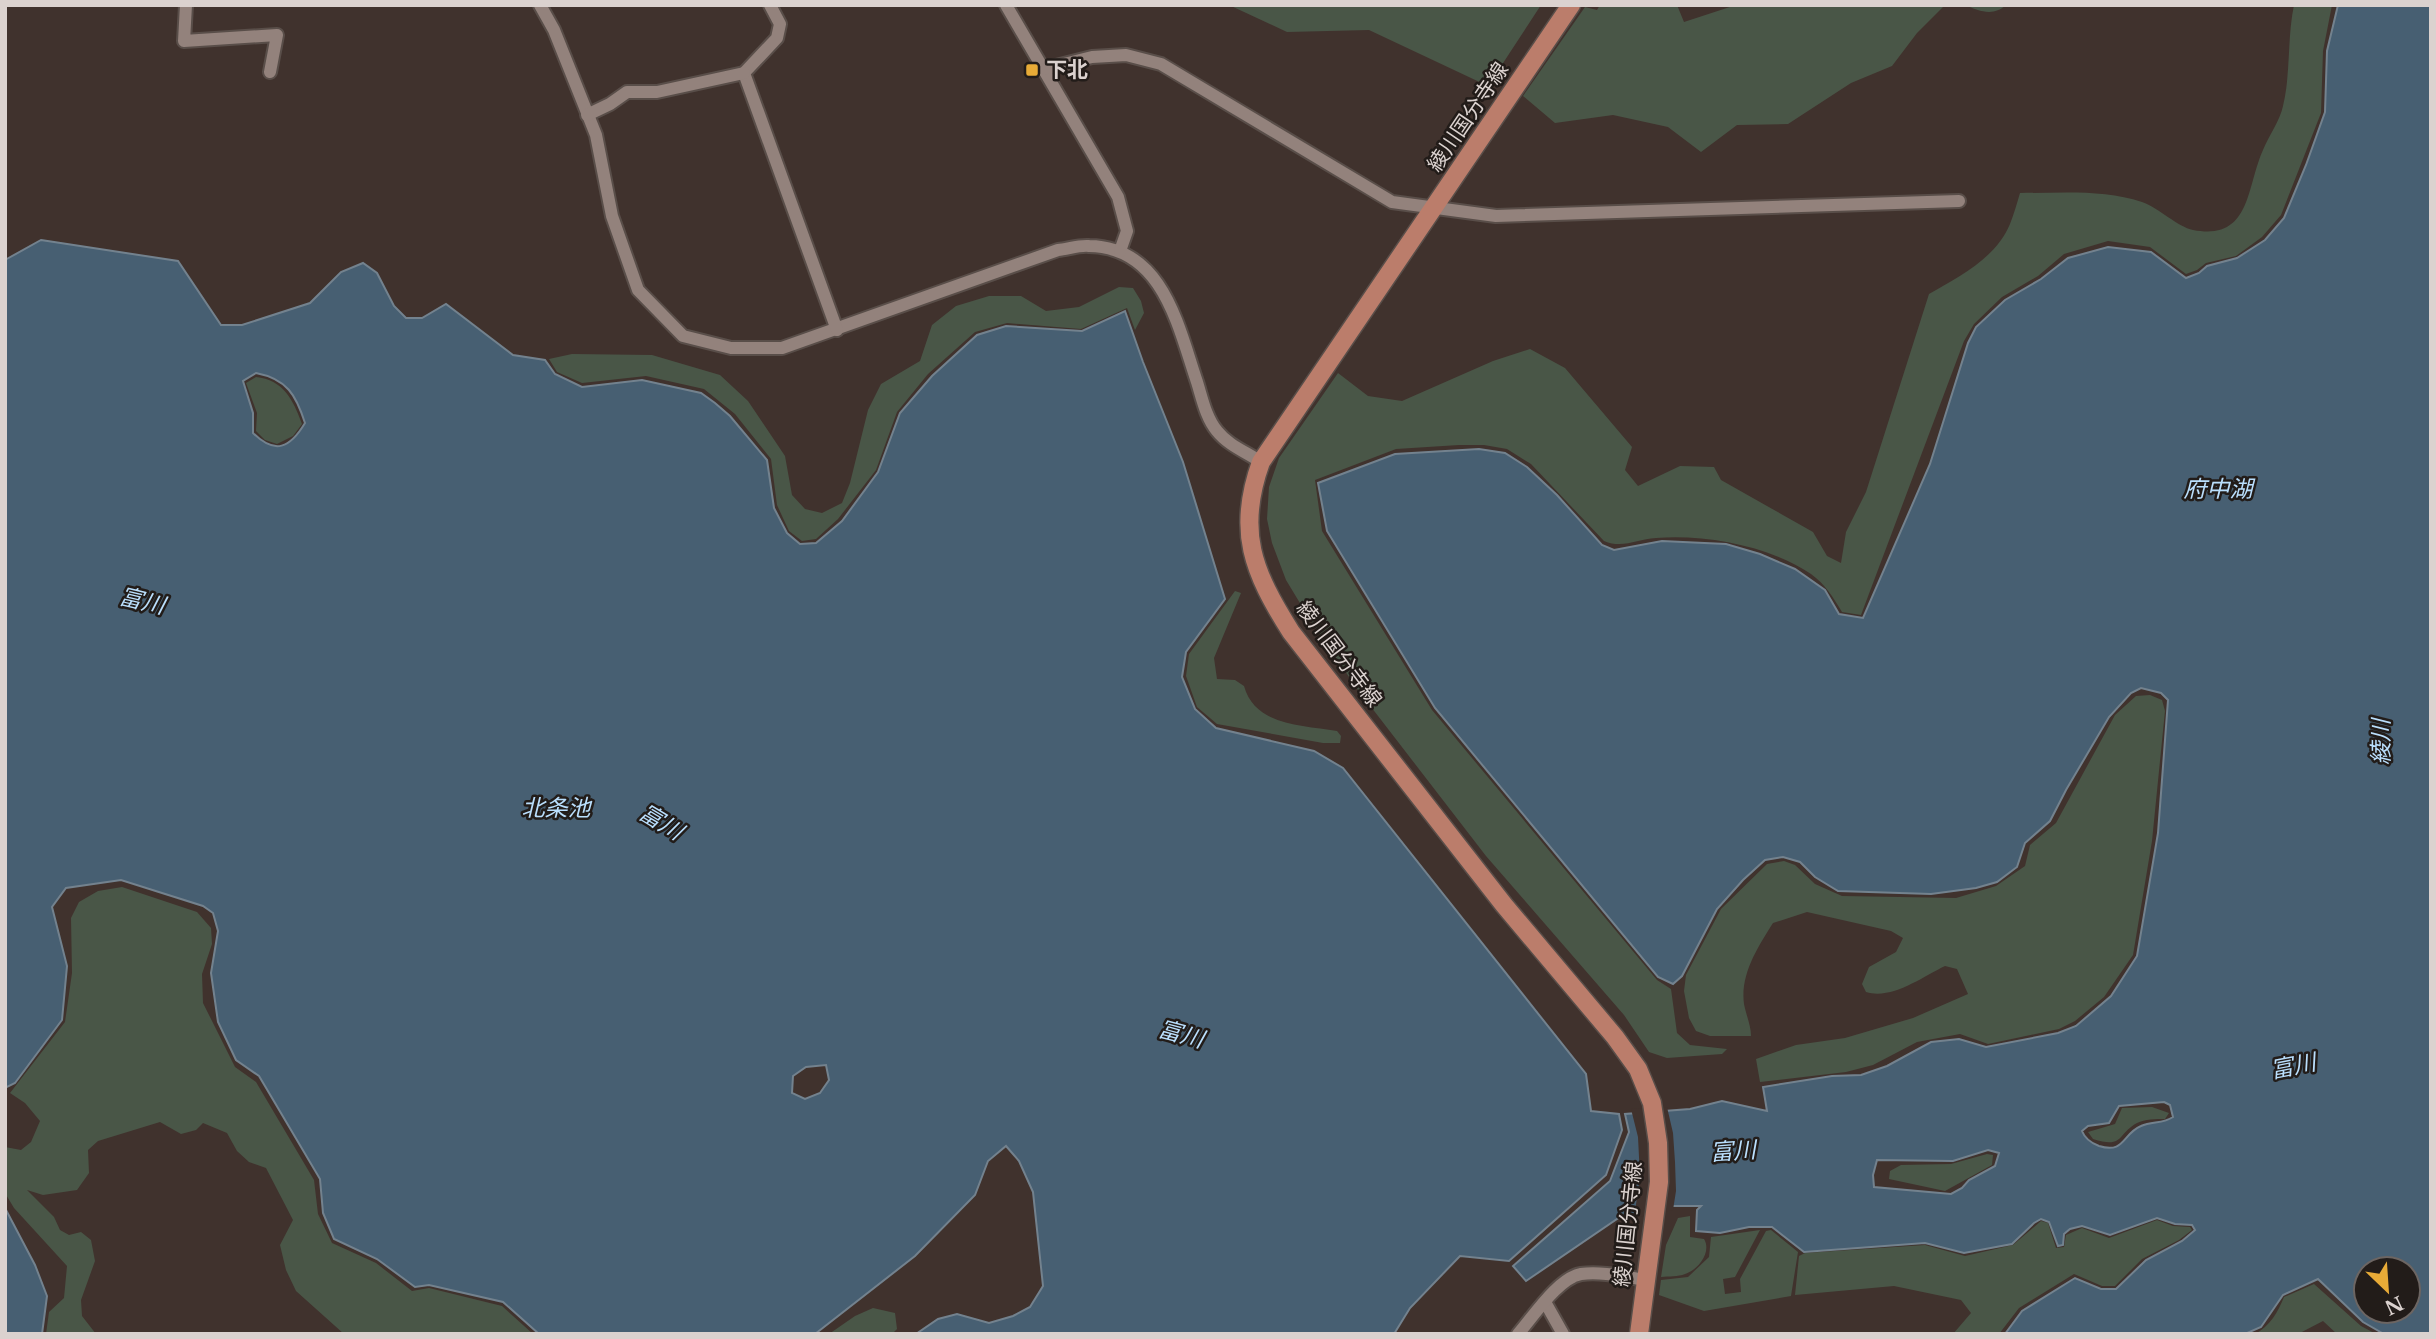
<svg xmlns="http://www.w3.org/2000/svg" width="2436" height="1339" viewBox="0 0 2436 1339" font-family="'Libre Baskerville','Noto Sans JP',serif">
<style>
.green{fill:#495647}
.water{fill:#475f72;stroke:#73828e;stroke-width:2;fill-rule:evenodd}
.pier{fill:#40322d}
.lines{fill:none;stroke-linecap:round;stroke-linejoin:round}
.minor-casing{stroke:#594e49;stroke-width:16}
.major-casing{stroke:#594e49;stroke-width:21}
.minor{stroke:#93827c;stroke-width:12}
.major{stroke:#bb7d6b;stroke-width:18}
.poi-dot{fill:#e8ab37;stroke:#221c19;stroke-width:2.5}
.labels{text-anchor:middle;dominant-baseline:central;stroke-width:5;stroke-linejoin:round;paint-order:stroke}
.poi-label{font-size:21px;font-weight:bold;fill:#dbd2cf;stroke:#221c19;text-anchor:start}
.street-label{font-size:21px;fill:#dbd2cf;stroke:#221c19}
.water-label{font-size:23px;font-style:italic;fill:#badffd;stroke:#221c19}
</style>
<rect width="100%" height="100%" fill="#40322d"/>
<g class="green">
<path d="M1229,5h312l-53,81 -119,-56 -82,2z"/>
<path d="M1600,5h77l7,17 52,-17h209l-28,28 -25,33 -41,17 -63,41 -51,1 -36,27 -33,-25 -55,-12 -58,8 -32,-27 62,-89 12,3z"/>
<path d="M1965,5h41c-13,12 -27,6 -41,0z"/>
<path d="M2294,5h38l-9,46 -2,62 -40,102 -19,22 -26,19 -30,7 -9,7 -11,4 -36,-27 -42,-6 -44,13 -26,22 -36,21 -28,27 -10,17 -103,274 -19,-3c-9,-15 -17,-28 -31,-38 -41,-28 -106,-40 -155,-36 -19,1 -33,11 -52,3l-73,-77 -24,-15 -23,-4h-25l-63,4 -81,31 7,51 110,179 225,270 14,9 6,44 13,12 37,4 -5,5 -55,4 -18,-6 -25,-37 -138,-159 -128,-166 -46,-67 -26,-43 -14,-37 -5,-24 2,-32 10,-29 59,-85 30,23 34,5 91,-40 37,-12 35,19 67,79 -7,23 13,16 42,-20 34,1 7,13 92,52 14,24 14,7 5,-31 20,-40 63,-198c30,-17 67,-36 81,-70 4,-10 7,-21 10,-31 40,0 84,-4 122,9 17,6 36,25 51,28 58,11 53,-42 70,-80 6,-15 17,-29 20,-44 8,-33 4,-68 11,-101z"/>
<path d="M1119,287l14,1 8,13 3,12 -9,17 -8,-22 -46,21 -74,-6 -32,9 -47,42 -31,38 -21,58 -38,49 -22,20 -14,2 -13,-10 -12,-26 -6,-46 -36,-45 -31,-25 -58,-13 -64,7 -25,-11 -8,-13 23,-5 80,1 68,20 28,26 37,55 7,39 13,14 17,4 20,-10 8,-20 18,-73 13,-26 39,-23 12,-36 24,-19 33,-10h32l25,15 33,-4z"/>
<path d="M256,377c27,3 37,22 46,47l-9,12 -16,8 -12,-4 -9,-9 1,-18 -11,-30z"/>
<path d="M1235,591l6,2 -27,65 3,21 18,1 9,6c11,40 58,39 93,45l4,5 -1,7h-17l-106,-19 -20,-17 -11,-31 3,-22z"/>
<path d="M2150,695l12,5 3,11 -13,130 -19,114 -29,42 -29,24 -16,8 -71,15 -28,-10 -43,8 -44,23 -27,7 -86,10 -4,-23 40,-14 49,-7 68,-20 55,-24 -11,-25 -12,-3c-23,11 -53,34 -79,26l-4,-8 7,-17 27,-15 7,-14 -12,-7 -84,-19 -34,11c-15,24 -33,51 -29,81 2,11 7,21 7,32h-41l-14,-5 -7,-13 -5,-27 2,-16 35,-66 46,-45 17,-3 11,4 20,19 27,12 114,2 40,-12 29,-20 5,-21 26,-22 59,-108 21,-19z"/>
<path d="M122,887l75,25 14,16 1,16 -10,30 1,29 32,64 21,15 58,98 4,34 14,29 44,20 36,28 17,-3 73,18 31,28h-189l-48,-43 -10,-21 -6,-25 13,-25 -27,-52 -17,-6 -12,-11 -10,-18 -24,-10 -7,7 -15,4 -21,-12 -62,19 -10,9 1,23 -12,17 -34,5 -16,-5 27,27 6,13 9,5 12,-3 10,8 4,21 -14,39 1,16 14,18h-50l3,-22 15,-14 3,-32 -53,-58 -9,-15v-46l16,3 10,-8 9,-21 -15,-18 -15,-10 55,-71 7,-49 -1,-55 8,-16 19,-11z"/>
<path d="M2152,1107l17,6 -4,6c-9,0 -20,0 -28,4 -20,11 -13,26 -44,16l-5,-7 27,-8 7,-16z"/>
<path d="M1987,1154l6,1 -1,10 -47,26 -56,-12 1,-8 11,-6 50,-1z"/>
<path d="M1690,1216v21l14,2c8,13 -6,31 -19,35 -7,3 -16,2 -24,3l5,-32 12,-27z"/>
<path d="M2157,1220l16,6 17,1 2,3 -13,10 -37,19 -27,27h-13l-28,-12 -55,34 -20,26h-46l18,-21 -10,-13 -67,-14 -99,9 4,-39 6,-3 120,-8 40,11 48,-11 28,-24 7,2 8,25 8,-1 2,-12 16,-7 27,10z"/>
<path d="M1760,1230l-25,47 -12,2 2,15 16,-2 -1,-13 26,-48 5,-1 27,22 -7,44 -87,15 -45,-16 2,-15 27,-3 21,-20 2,-20z"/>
<path d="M2314,1284l47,42 15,8h-39l-14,-13 -25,13h-43c15,-8 23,-22 29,-37z"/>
<path d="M873,1308l22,5 2,16 -5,5h-63l26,-18z"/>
</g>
<g class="water">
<path d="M2338,5h93v1329h-47l-21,-12 -45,-43 -35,16 -22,32 -16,7h-240l17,-23 53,-33 26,11h15l30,-29 36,-19 13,-11 -3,-5 -17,-1 -18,-6 -47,17 -28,-9 -12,3 -6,5 -1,11 -5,1 -9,-24 -8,-3 -7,4 -22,21 -48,9 -39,-10 -121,9 -32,-25h-23l-29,6 -24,-2 1,-21 4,-4h-30l-27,8 -24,3 -94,64 -13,-15 97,-85 19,-49 -4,-18 65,-5 32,-8 45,10 -4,-24 69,-11 29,-1 26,-9 44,-24 28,-3 27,8 72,-14 18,-7 35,-30 26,-40 21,-123 10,-133 -7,-7 -20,-5 -10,5 -22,24 -43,73 -16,31 -25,22 -8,24 -20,15 -21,6 -45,6 -93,-3 -23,-14 -15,-15 -17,-5 -18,3 -22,20 -26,29 -35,67 -9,8 -15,-7 -223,-269 -108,-177 -9,-48 77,-29 84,-5 26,4 22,14 30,28 45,50 12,5 48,-9 21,1 43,2 34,10 35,15 30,21 14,24 24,4 67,-154 38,-121 8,-16 29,-27 36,-21 27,-21 40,-11 43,5 35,26 13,-5 8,-7 30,-8 28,-18 19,-22 22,-53 19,-53 2,-61zM2164,1102l6,3 3,12c-10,7 -21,4 -32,9 -19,8 -16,28 -42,20 -8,-3 -14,-7 -17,-15l6,-5 21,-3 10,-17zM1988,1150l11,3 -4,13 -26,14 -7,8 -11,6 -77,-7 -1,-12 4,-15 76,1zM2366,1269h42v42h-42z"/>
<path d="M41,240l137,21 43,64h21l68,-22 31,-31 22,-9 14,10 17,33 12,12h16l24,-14 67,51 32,5 10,14 27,13 60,-7 59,13 14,10 15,13 37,44 7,48 13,25 13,11 16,-1 26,-22 36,-49 22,-59 32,-37 45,-41 29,-9 76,5 43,-20 18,51 40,100 42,137 -39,53 -4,25 13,32 21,19 98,23 29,17 243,306 5,37 28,3 3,16 -16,45 -97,86 -49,-5 -50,52 -16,26h-478l22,-15 19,-5 32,9 24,-7 17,-9 13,-21 -10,-94 -14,-31 -13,-15 -18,15 -13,34 -60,61 -100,78h-276l-36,-32 -74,-17 -14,2 -38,-28 -43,-20 -11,-26 -3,-34 -61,-103 -23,-16 -18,-38 -7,-49 7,-42 -5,-18 -10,-7 -82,-26 -55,8 -14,19 15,59 -5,54 -47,63 -10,5v-828zM256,373c31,6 40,22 49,50 -15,25 -30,32 -52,10v-20l-10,-32zM826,1065l3,15 -9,13 -15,6 -13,-6 1,-17 13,-9z"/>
<path d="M5,1208l30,57 12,31 -5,38h-37z"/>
</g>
<path class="pier" d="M1667,1107l6,26 2,29 1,29 -3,19 -39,8 6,-41 -2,-40 -7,-28z"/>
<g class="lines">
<g class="minor-casing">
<g id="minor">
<path d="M186,5l-2,36 93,-6 -7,37"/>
<path d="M540,5l14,25 42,105 16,81 26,74 45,46 48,12h51l276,-98c10,-1 21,-5 31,-4 74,1 89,80 108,136 5,16 9,36 20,49 11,14 29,21 44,31"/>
<path d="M770,5l10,19 -3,14 -33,35 93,257"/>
<path d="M1006,5l112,192 9,34 -7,20"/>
<path d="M1044,69l48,-12 34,-2 35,9 231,138 104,14 463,-15"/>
<path d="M587,115l23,-11 17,-12h30l87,-19"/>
<path d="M1545,1302l18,32"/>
<path d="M1518,1334c15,-17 40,-56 63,-60 20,-3 45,3 65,6"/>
</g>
</g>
<g class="major-casing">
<path id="major" d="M1571,5l-310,457c-25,69 -8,110 30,170l213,273 111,132 23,32 14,34 6,40 1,39 -20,152"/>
</g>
<use href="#minor" class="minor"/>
<use href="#major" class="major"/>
</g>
<rect class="poi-dot" x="1025" y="63" width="14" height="14" rx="3.5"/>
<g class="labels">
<g class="poi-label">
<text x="1046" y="70">下北</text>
</g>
<g class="street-label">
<text transform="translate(1468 117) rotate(-56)">綾川国分寺線</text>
<text transform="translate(1339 654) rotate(53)">綾川国分寺線</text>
<text transform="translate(1628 1224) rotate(-84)">綾川国分寺線</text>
</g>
<g class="water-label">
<text x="2218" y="489">府中湖</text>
<text transform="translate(142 601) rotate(13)">富川</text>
<text transform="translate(2381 742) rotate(-90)">綾川</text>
<text x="556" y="808">北条池</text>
<text transform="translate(661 822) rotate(31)">富川</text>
<text transform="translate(1181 1034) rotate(15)">富川</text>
<text transform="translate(2293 1066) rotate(-11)">富川</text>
<text transform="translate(1733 1151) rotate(-4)">富川</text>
</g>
</g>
<rect width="2436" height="1339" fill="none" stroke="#dbd2cf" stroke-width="14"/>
<g transform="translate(2387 1290) rotate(155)"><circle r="33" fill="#221c19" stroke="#6c6562" stroke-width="2"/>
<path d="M0-5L12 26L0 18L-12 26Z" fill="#e8ab37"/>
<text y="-10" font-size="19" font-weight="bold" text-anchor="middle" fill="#dbd2cf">N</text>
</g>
</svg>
